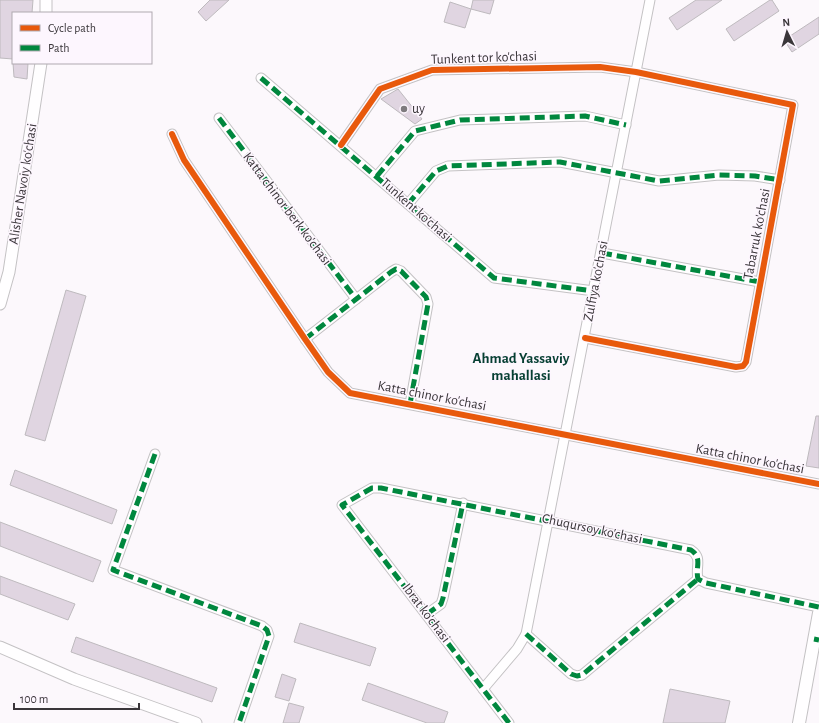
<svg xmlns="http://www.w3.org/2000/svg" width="819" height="723" viewBox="0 0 819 723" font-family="'Alegreya Sans',sans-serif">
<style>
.building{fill:#e0d5e1;stroke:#bebabe}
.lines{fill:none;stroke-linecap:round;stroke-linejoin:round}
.minor-casing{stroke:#c4c2c4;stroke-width:11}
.tertiary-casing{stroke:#c4c2c4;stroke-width:13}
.secondary-casing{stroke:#c4c2c4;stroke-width:14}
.minor{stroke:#fffeff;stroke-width:9}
.tertiary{stroke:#fffeff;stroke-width:11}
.secondary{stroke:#fffeff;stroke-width:12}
.quiet{stroke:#00873e;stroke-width:5;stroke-dasharray:10 5;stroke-linecap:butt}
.cycleway-casing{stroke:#fdf6fe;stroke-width:8}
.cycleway{stroke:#e8590c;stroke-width:6}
.poi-dot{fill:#7e7a7e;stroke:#fdf6fe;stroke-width:1.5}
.labels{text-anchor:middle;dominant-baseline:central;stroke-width:3;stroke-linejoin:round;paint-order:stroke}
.street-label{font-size:14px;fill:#3a363a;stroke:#fdf6fe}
.poi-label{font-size:14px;fill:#3a363a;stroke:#fdf6fe;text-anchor:start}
.neighbourhood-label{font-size:15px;font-weight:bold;fill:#063f32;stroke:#fdf6fe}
</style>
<rect width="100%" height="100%" fill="#fcf8fc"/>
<g class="building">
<path d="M0,0h33l-1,13h-19v46l-13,-1z"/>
<path d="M210,0h19l-23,21 -8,-9z"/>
<path d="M473,0h21l-4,14 -19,-5z"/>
<path d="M696,0h26l-45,30 -8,-12z"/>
<path d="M770,0h2l7,11 -45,30 -8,-12z"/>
<path d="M450,2l21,7 -6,19 -21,-6z"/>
<path d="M819,17v17l-27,18 -8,-12z"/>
<path d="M13,63h15l-1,16 -13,-2z"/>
<path d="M398,89l24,30 -7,5 -34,-25z"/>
<path d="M66,290l20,6 -41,145 -20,-6z"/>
<path d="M816,416h3v52l-13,-2z"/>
<path d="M15,470l102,40 -5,14 -102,-39z"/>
<path d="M0,522l101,39 -8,21 -93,-36z"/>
<path d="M0,576l75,28 -7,16 -68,-26z"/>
<path d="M300,623l76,25 -6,18 -76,-24z"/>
<path d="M76,637l141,51 -5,14 -141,-50z"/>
<path d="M282,674l14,5 -7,22 -14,-4z"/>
<path d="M368,683l80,29 -4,11h-17l-65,-23z"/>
<path d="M670,689l60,12 -5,22h-62z"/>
<path d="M289,703l15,4 -5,16h-16z"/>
</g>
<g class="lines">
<g class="minor-casing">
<g id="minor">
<path d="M261,78l233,200 100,13"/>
<path d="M219,118l137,181"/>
<path d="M172,134l12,26 121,179 23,33 22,21 469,91"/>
<path d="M341,145l39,-56 52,-19 168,-3 36,5 157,33 -47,257 -3,4 -7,1 -151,-29"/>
<path d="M377,176l38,-45 45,-11 125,-4 41,9"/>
<path d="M408,204l28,-33 12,-5 112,-4 99,19 60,-6 36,1 25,4"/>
<path d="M602,253l158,29"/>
<path d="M305,339l86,-67 5,-3 5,2 25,26 2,7 -18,100"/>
<path d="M155,454l-42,116 149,56 5,4 2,6 -30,87"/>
<path d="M427,614l14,-10 2,-6 20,-95"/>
<path d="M526,634l45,40 6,2 5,-1 116,-96"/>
<path d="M483,689l34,-40 9,-15 124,-634"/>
<path d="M509,723l-167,-218 30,-17h9l310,62c12,8 4,17 7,29l8,4 113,24"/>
</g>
</g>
<g class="tertiary-casing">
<g id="tertiary">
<path d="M46,13v-13"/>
<path d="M0,304l9,-32 32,-209"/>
<path d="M0,647l74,32 122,44"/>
</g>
</g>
<g class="secondary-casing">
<path id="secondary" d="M799,723l20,-110"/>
</g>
<use href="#minor" class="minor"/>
<use href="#tertiary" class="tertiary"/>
<use href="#secondary" class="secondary"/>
<g class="quiet">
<path d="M261,78l233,200 100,13"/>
<path d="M219,118l137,181"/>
<path d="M377,176l38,-45 45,-11 125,-4 41,9"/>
<path d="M408,204l28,-33 12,-5 112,-4 99,19 60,-6 36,1 25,4"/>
<path d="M602,253l158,29"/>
<path d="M305,339l86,-67 5,-3 5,2 25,26 2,7 -18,100"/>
<path d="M155,454l-42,116 149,56 5,4 2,6 -30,87"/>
<path d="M427,614l14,-10 2,-6 20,-95"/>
<path d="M526,634l45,40 6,2 5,-1 116,-96"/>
<path d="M814,639l5,1"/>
<path d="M509,723l-167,-218 30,-17h9l310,62c12,8 4,17 7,29l8,4 113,24"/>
</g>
<g class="cycleway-casing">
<g id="cycleway">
<path d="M172,134l12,26 121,179 23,33 22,21 469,91"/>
<path d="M341,145l39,-56 52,-19 168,-3 36,5 157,33 -47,257 -3,4 -7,1 -151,-29"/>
</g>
</g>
<use href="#cycleway" class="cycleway"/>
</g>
<circle class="poi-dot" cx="404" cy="109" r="4"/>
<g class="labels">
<g class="street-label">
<text transform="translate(484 58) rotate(-2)">Tunkent tor ko'chasi</text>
<text transform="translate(23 184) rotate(-81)">Alisher Navoiy ko'chasi</text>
<text transform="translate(287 209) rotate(53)">Katta chinor berk ko'chasi</text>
<text transform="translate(416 210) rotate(41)">Tunkent ko'chasi</text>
<text transform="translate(757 234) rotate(-79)">Tabarruk ko'chasi</text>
<text transform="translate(596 281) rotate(-79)">Zulfiya ko'chasi</text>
<text transform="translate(432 396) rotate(11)">Katta chinor ko'chasi</text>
<text transform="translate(750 459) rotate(11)">Katta chinor ko'chasi</text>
<text transform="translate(592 529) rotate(12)">Chuqursoy ko'chasi</text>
<text transform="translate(426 613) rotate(53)">Ibrat ko'chasi</text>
</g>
<g class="poi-label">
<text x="412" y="109">uy</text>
</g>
<g class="neighbourhood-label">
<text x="521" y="358">Ahmad Yassaviy<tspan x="521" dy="17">mahallasi</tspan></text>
</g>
</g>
<rect x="12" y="12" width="140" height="52" fill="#fdf6fe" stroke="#afa9b0"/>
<rect x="20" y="25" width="20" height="6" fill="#e8590c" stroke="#afa9b0"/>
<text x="48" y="32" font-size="12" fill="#3a363a">Cycle path</text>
<rect x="20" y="45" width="20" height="6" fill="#00873e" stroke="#afa9b0"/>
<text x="48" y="52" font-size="12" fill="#3a363a">Path</text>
<g transform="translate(787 32) rotate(355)" stroke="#fdf6fe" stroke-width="3" paint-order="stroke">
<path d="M0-3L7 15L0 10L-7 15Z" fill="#3a363a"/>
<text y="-6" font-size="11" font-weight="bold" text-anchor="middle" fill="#3a363a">N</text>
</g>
<path d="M14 703v6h125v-6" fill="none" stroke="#3a363a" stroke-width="2"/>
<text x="20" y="703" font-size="12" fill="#3a363a" stroke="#fdf6fe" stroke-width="3" paint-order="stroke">100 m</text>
</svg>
